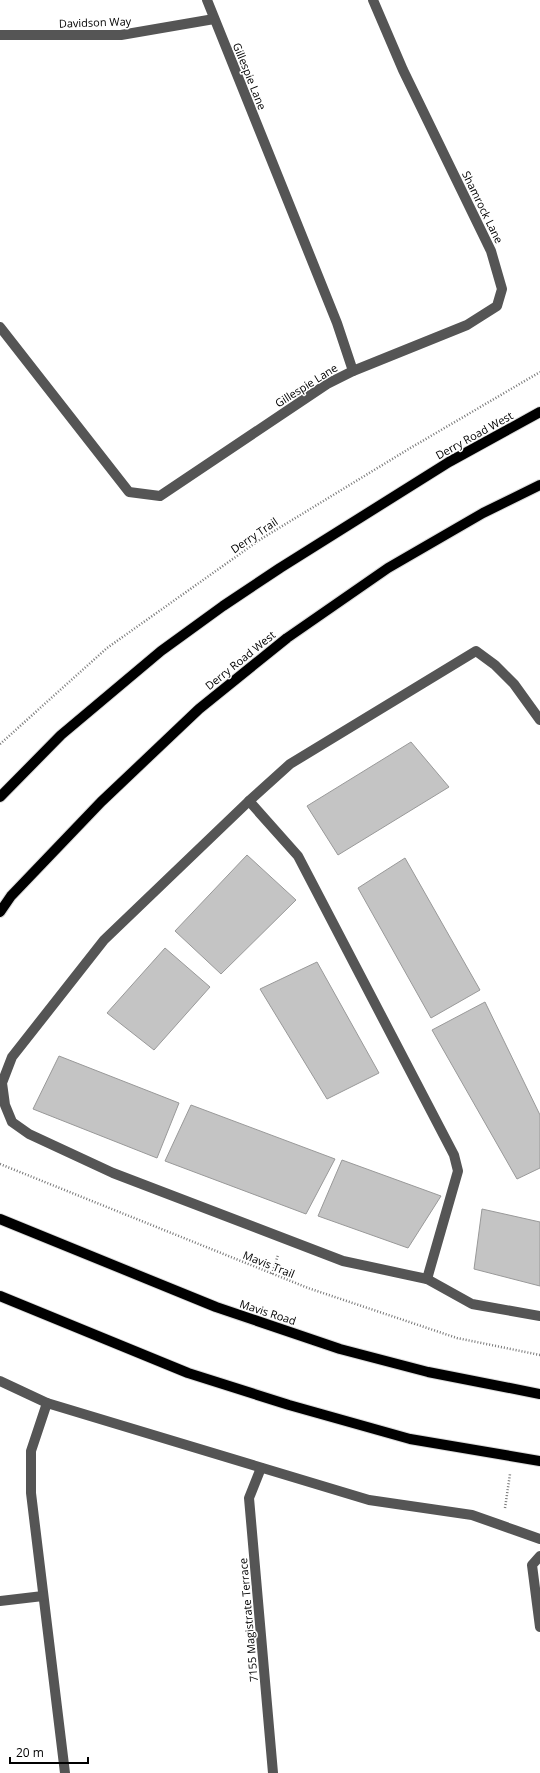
<svg xmlns="http://www.w3.org/2000/svg" width="540" height="1773" viewBox="0 0 540 1773" font-family="'Open Sans',sans-serif">
<style>
.building{fill:#c4c4c4;stroke:#999}
.lines{fill:none;stroke-linecap:round;stroke-linejoin:round}
.major-casing{stroke:#dbdbdb;stroke-width:12}
.path{stroke:#777;stroke-width:2.5;stroke-dasharray:1 2;stroke-linecap:butt}
.minor{stroke:#555;stroke-width:10}
.major{stroke:#000;stroke-width:10}
.labels{text-anchor:middle;dominant-baseline:central;stroke-width:3;stroke-linejoin:round;paint-order:stroke}
.street-label{font-size:11px;fill:#000;stroke:#fff}
</style>
<rect width="100%" height="100%" fill="#fff"/>
<g class="building">
<path d="M411,742l38,45 -111,68 -31,-49z"/>
<path d="M247,855l49,45 -75,74 -46,-43z"/>
<path d="M405,858l75,132 -49,28 -73,-130z"/>
<path d="M165,948l45,39 -56,63 -47,-37z"/>
<path d="M317,962l62,111 -52,26 -67,-110z"/>
<path d="M485,1002l55,113v53l-23,11 -85,-149z"/>
<path d="M59,1056l120,47 -22,55 -124,-49z"/>
<path d="M191,1105l144,54 -29,55 -141,-53z"/>
<path d="M342,1160l99,36 -33,52 -90,-32z"/>
<path d="M482,1209l58,13v64l-66,-17z"/>
</g>
<g class="lines">
<g class="major-casing">
<g id="major">
<path d="M0,797l61,-62 100,-84 62,-45 57,-38 169,-106 91,-50"/>
<path d="M0,912l11,-16 90,-94 98,-93 88,-71 101,-70 95,-55 57,-28"/>
<path d="M0,1219l216,88 124,42 88,23 112,22"/>
<path d="M0,1296l188,77 101,32 121,34 130,22"/>
</g>
</g>
<g class="path">
<path d="M0,744l107,-96 154,-109 146,-89 133,-78"/>
<path d="M0,1164l308,124 149,50 83,17"/>
<path d="M272,1274l6,-19"/>
<path d="M505,1508l5,-34"/>
</g>
<g class="minor">
<path d="M207,0l130,323 16,48"/>
<path d="M0,35h121l93,-16"/>
<path d="M0,327l129,165 31,4 167,-112 26,-13 114,-46 30,-19 5,-17 -11,-38 -88,-181 -30,-70"/>
<path d="M249,801l49,55 156,299 4,16 -31,108 45,25 68,12"/>
<path d="M427,1279l-84,-18 -230,-88 -84,-39 -17,-12 -7,-17 -3,-22 10,-26 92,-117 145,-139 41,-37 186,-113 19,14 19,19 26,36"/>
<path d="M0,1381l47,22 322,97 103,15 68,24"/>
<path d="M47,1403l-16,48v42l34,280"/>
<path d="M261,1468l-12,30 24,275"/>
<path d="M540,1556l-8,9 8,62"/>
<path d="M0,1601l43,-5"/>
</g>
<use href="#major" class="major"/>
</g>
<g class="labels">
<g class="street-label">
<text transform="translate(95 22) rotate(-2)">Davidson Way</text>
<text transform="translate(250 76) rotate(68)">Gillespie Lane</text>
<text transform="translate(483 207) rotate(64)">Shamrock Lane</text>
<text transform="translate(306 385) rotate(-32)">Gillespie Lane</text>
<text transform="translate(474 435) rotate(-29)">Derry Road West</text>
<text transform="translate(254 535) rotate(-34)">Derry Trail</text>
<text transform="translate(240 660) rotate(-39)">Derry Road West</text>
<text transform="translate(269 1264) rotate(22)">Mavis Trail</text>
<text transform="translate(268 1312) rotate(18)">Mavis Road</text>
<text transform="translate(248 1620) rotate(-95)">7155 Magistrate Terrace</text>
</g>
</g>
<path d="M10 1757v6h78v-6" fill="none" stroke="#000000" stroke-width="2"/>
<text x="16" y="1757" font-size="12" fill="#000000" stroke="#ffffff" stroke-width="3" paint-order="stroke">20 m</text>
</svg>
